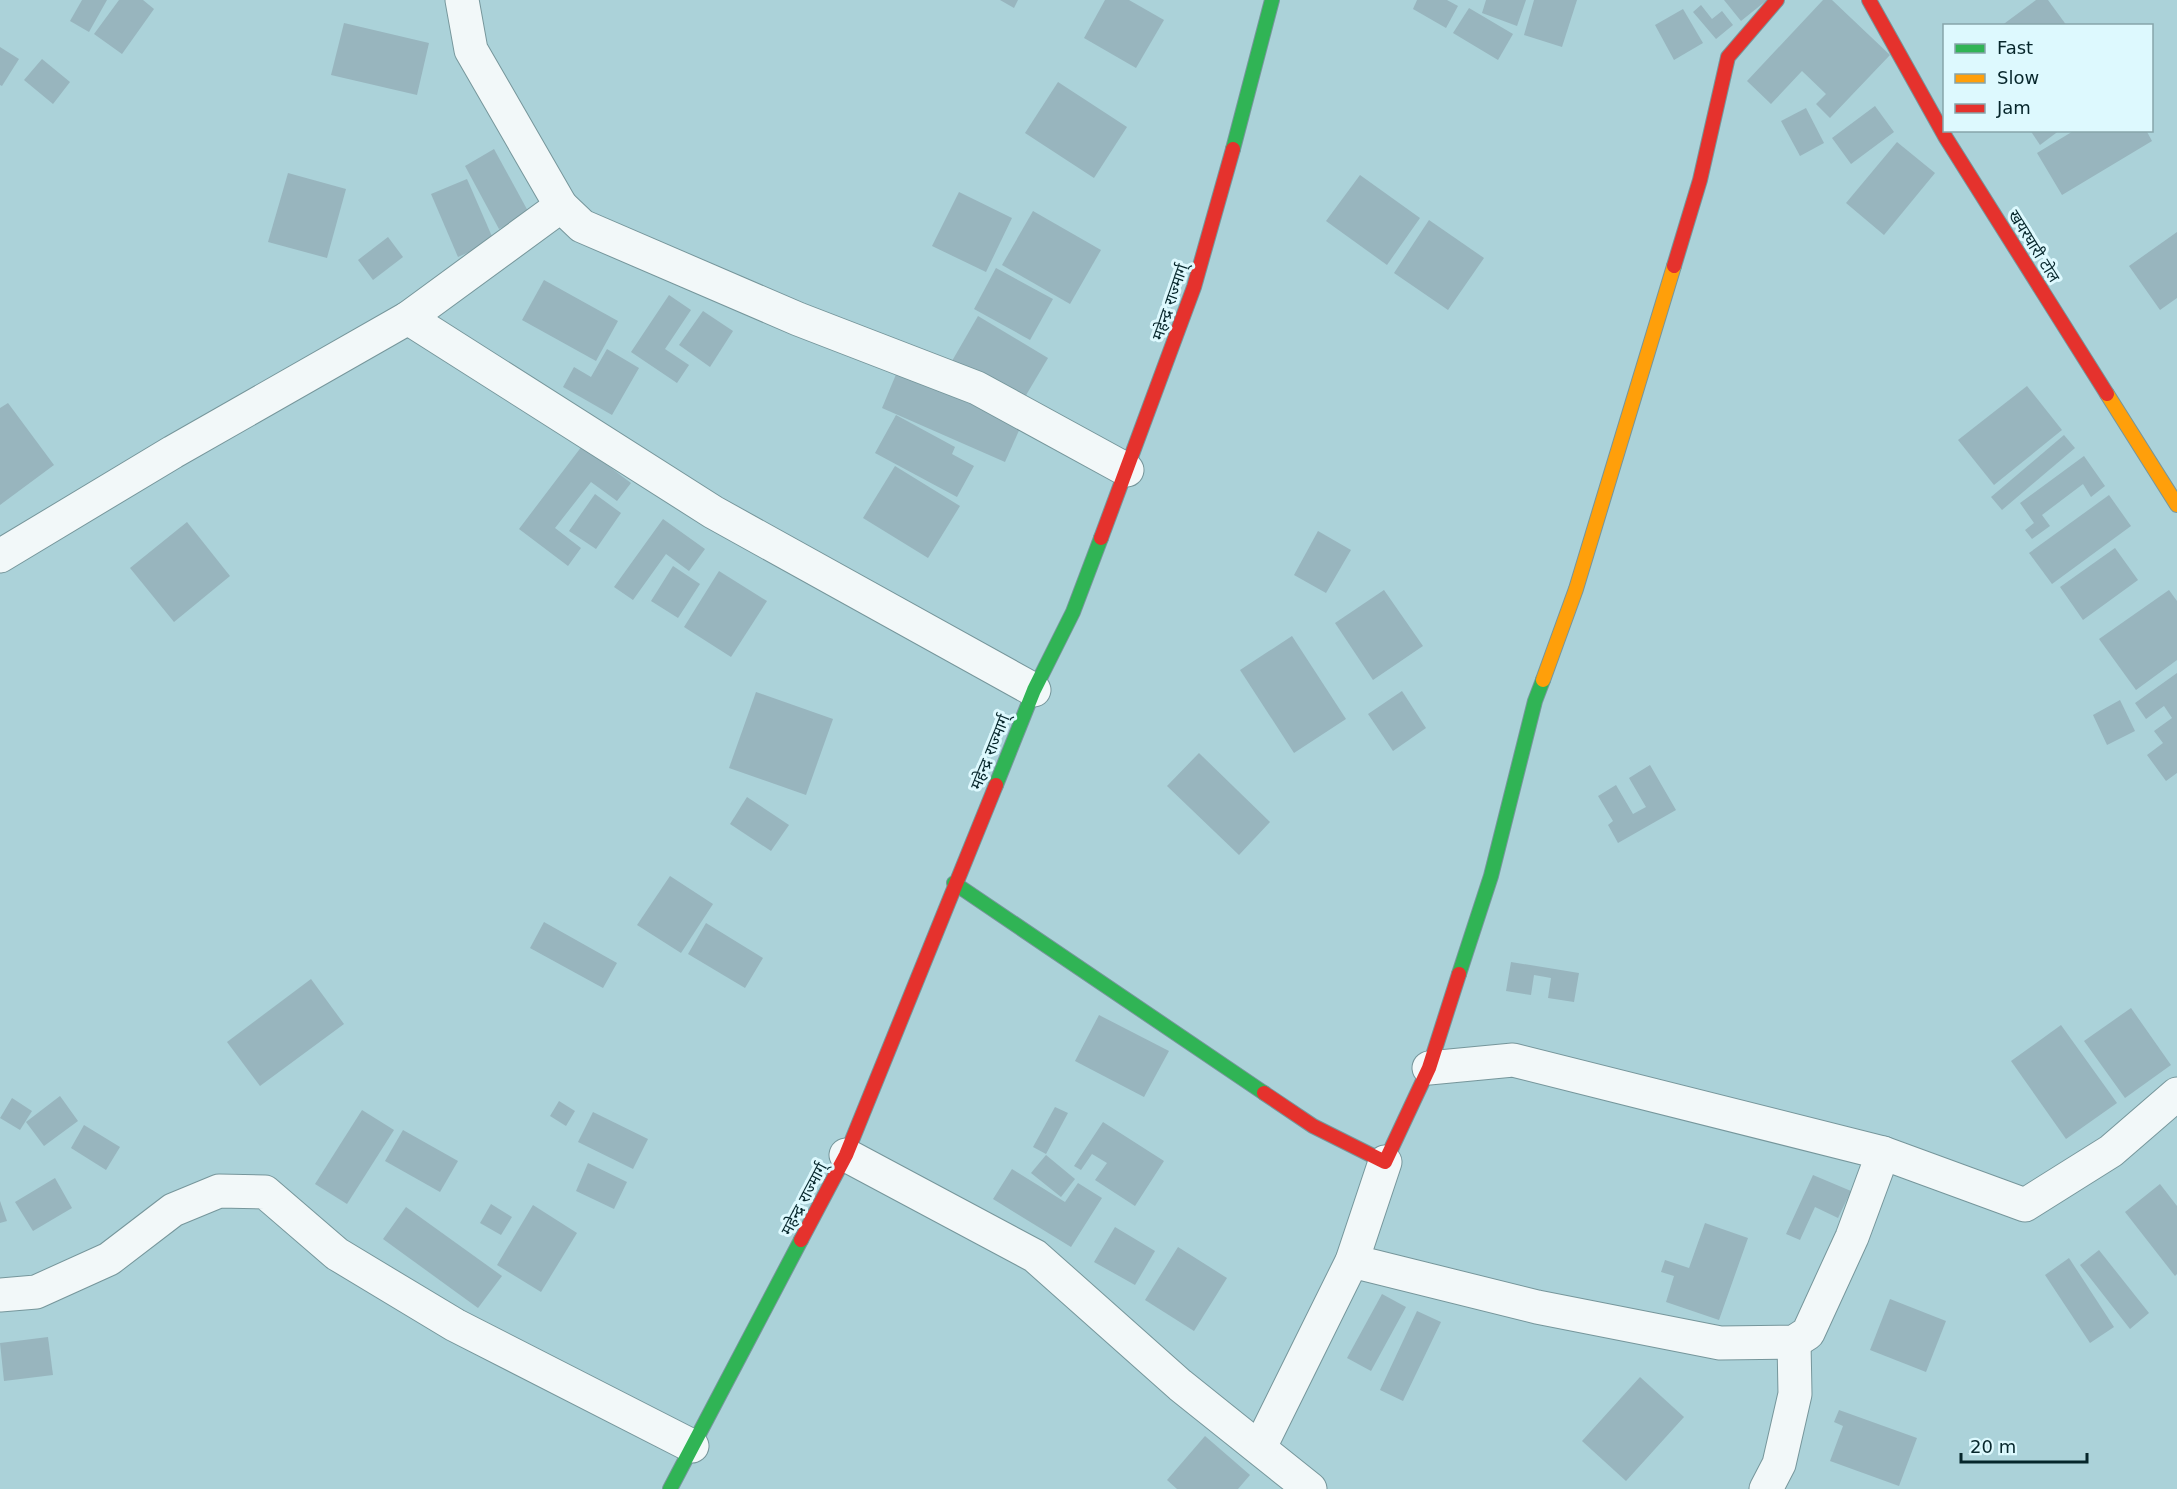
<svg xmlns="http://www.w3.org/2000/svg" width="2177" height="1489" viewBox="0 0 2177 1489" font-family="'DejaVu Sans','Noto Sans Devanagari',sans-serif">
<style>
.building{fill:#98b5be}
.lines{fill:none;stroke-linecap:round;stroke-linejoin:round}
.street-casing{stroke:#76969b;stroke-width:35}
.fast-casing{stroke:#76969b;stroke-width:16}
.slow-casing{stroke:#76969b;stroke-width:16}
.jam-casing{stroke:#76969b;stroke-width:16}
.street{stroke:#f2f8f9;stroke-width:33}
.fast{stroke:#30b455;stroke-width:14}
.slow{stroke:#ff9f0a;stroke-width:14}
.jam{stroke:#e5322d;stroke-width:14}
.labels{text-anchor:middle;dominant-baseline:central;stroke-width:6;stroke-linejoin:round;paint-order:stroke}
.street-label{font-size:16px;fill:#06262b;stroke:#ddf9fe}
</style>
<rect width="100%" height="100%" fill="#abd2d9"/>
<g class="building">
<path d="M82,0h25l-18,32 -19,-11z"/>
<path d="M119,0h24l11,9 -32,45 -28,-20z"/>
<path d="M1000,0h18l-4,8z"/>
<path d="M1105,0h24l35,20 -28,48 -52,-30z"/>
<path d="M1417,0h30l11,6 -12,22 -33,-19z"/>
<path d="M1486,0h40l-9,26 -35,-13z"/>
<path d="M1534,0h43l-15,47 -38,-12z"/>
<path d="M1724,0h43l-26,21z"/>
<path d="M1823,0h9l58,55 -60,63 -14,-14 10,-10 -24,-23 -31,33 -24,-23z"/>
<path d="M2036,0h12l19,26h-66z"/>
<path d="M1701,5l11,14 10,-8 11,14 -17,14 -23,-27z"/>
<path d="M1469,8l44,26 -15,26 -45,-27z"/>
<path d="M1683,9l20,34 -29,17 -19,-35z"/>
<path d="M344,23l85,20 -12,52 -86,-20z"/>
<path d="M0,47l19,12 -17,27 -2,-1z"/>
<path d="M42,59l28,23 -17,22 -29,-24z"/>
<path d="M1058,82l69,45 -33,51 -69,-45z"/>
<path d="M1875,106l19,26 -43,32 -19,-26z"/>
<path d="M1806,108l18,35 -24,13 -19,-35z"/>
<path d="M2030,130h30l-20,15z"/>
<path d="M2075,130h71l6,11 -90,54 -25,-42z"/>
<path d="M1897,142l38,31 -51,62 -38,-32z"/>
<path d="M494,149l35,64 -30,16 -34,-63z"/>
<path d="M288,173l58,16 -19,69 -59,-16z"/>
<path d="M1360,175l60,43 -33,47 -61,-44z"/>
<path d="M467,179l27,62 -36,16 -27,-63z"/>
<path d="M959,192l53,26 -26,54 -54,-26z"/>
<path d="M1033,211l68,39 -31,54 -68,-39z"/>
<path d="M1429,220l55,38 -36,52 -54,-37z"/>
<path d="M2177,232v66l-17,12 -31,-44z"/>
<path d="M388,237l15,20 -30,23 -15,-20z"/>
<path d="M996,268l57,31 -23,41 -56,-31z"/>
<path d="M544,280l74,41 -22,40 -74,-41z"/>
<path d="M669,295l22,15 -26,39 24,16 -12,18 -46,-31z"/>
<path d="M703,311l30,20 -23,36 -31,-22z"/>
<path d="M978,316l70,42 -26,44 -70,-41z"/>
<path d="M607,349l32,19 -27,47 -49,-28 11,-20 17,10z"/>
<path d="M897,372l124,54 -16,36 -123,-54z"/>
<path d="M2027,386l35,44 -68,55 -36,-45z"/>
<path d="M8,403l46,62 -54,40v-97z"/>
<path d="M896,415l59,32 -3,7 22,12 -17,31 -82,-44z"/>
<path d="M2064,435l11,13 -73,62 -11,-13z"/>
<path d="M582,446l49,37 -14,18 -26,-19 -36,46 26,20 -13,18 -49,-37z"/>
<path d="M2084,456l21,30 -14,11 -8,-13 -41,31 8,11 -18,13 -7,-9 9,-7 -14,-20z"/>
<path d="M895,466l65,40 -32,52 -65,-40z"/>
<path d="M595,494l26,19 -25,36 -27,-18z"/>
<path d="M2109,495l22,31 -79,58 -23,-31z"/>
<path d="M663,519l42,30 -16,22 -23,-17 -33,46 -19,-13z"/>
<path d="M187,522l43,54 -56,46 -44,-54z"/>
<path d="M1318,531l33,19 -25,43 -32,-18z"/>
<path d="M2115,548l23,32 -55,40 -23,-33z"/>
<path d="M673,566l27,18 -22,34 -27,-17z"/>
<path d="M719,571l48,30 -36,56 -47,-30z"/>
<path d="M1384,590l39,56 -50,34 -38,-57z"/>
<path d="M2169,590l8,11v59l-41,30 -37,-51z"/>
<path d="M1292,636l54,83 -52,34 -54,-83z"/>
<path d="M2177,673v100l-11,8 -19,-26 16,-12 -9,-12 18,-13 -8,-12 -18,13 -11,-16z"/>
<path d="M1402,691l24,37 -33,23 -25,-37z"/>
<path d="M756,692l77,27 -27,76 -77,-27z"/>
<path d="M2120,700l15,31 -28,14 -14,-30z"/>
<path d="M1199,753l71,69 -31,33 -72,-69z"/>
<path d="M1650,765l26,45 -58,33 -10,-18 5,-4 -15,-25 18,-11 17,29 13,-7 -17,-29z"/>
<path d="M747,797l42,28 -18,26 -41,-27z"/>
<path d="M670,876l43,28 -32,49 -44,-28z"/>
<path d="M544,922l73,41 -14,25 -73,-40z"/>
<path d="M706,923l57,35 -18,30 -57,-34z"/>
<path d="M1511,962l68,11 -5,29 -26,-4 3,-20 -17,-3 -3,20 -25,-4z"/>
<path d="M311,979l33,45 -84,62 -33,-44z"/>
<path d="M2131,1008l40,57 -46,33 -41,-57z"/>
<path d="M1099,1015l70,36 -25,46 -69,-36z"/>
<path d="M2061,1025l56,78 -51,36 -55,-78z"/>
<path d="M60,1096l18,25 -34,25 -18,-24z"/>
<path d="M12,1098l20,13 -12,19 -20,-12z"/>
<path d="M559,1101l16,10 -9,15 -16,-10z"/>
<path d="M1055,1107l13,6 -22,41 -13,-7z"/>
<path d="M362,1110l32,20 -47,74 -32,-20z"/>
<path d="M593,1112l55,27 -15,30 -55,-27z"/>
<path d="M1103,1122l61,39 -29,45 -40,-26 12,-17 -15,-9 -11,16 -7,-4z"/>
<path d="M84,1125l36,22 -14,23 -35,-22z"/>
<path d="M403,1130l55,31 -18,31 -55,-31z"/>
<path d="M1046,1155l29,24 -14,18 -30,-24z"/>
<path d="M588,1163l39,19 -13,27 -38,-18z"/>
<path d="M1012,1169l53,33 13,-19 24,15 -31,49 -78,-48z"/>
<path d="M1813,1175l38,16 -13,27 -23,-11 -15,33 -14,-6z"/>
<path d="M55,1178l17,30 -39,23 -18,-29z"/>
<path d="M2160,1184l17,22v68l-2,2 -50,-64z"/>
<path d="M0,1201l7,20 -7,2z"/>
<path d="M491,1204l21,13 -11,18 -21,-12z"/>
<path d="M533,1205l44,28 -36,59 -44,-27z"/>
<path d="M406,1207l96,69 -24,32 -95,-69z"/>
<path d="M1705,1223l43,15 -29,82 -53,-18 8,-26 -13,-4 4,-12 24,8z"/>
<path d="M1115,1227l40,24 -20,34 -41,-23z"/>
<path d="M1178,1247l49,31 -33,53 -49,-31z"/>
<path d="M2099,1250l50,63 -19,16 -50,-64z"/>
<path d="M2069,1258l45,69 -24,16 -45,-68z"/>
<path d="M1382,1294l24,13 -35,64 -24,-13z"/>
<path d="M1890,1299l56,22 -20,51 -56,-22z"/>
<path d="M1417,1311l24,11 -38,79 -23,-11z"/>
<path d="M48,1337l5,38 -49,6 -4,-38z"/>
<path d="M1640,1377l44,40 -58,64 -44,-40z"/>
<path d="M1839,1410l78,28 -18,48 -69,-25 13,-35 -9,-4z"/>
<path d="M1205,1436l45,39 -12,14h-61l-10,-9z"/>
</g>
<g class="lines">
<g class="street-casing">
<g id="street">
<path d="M462,0l9,50 90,156"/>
<path d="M408,318l305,194 321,178"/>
<path d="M0,556l173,-104 235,-134 153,-112 21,20 216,93 179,69 150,82"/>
<path d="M1429,1068l84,-8 370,93 142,52 86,-54 66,-57"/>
<path d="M846,1155l189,101 145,129 130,104"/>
<path d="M1352,1261l185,46 183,36 74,-1 14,-9 44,-96 31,-84"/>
<path d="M0,1295l36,-3 73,-33 64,-49 46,-19 46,1 72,62 118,71 237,121"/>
<path d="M1260,1447l92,-186 33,-99"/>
<path d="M1766,1489l13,-25 16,-70 -1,-52"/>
</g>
</g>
<g class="fast-casing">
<g id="fast">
<path d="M1233,149l39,-149"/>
<path d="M996,785l38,-95 39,-78 28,-74"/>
<path d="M954,883l310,210"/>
<path d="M1459,974l32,-98 44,-175 8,-21"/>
<path d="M670,1489l131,-249"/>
</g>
</g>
<g class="slow-casing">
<g id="slow">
<path d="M2107,394l70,111"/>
<path d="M1543,680l33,-91 98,-323"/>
</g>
</g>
<g class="jam-casing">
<g id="jam">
<path d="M1869,0l77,138 161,256"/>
<path d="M1674,266l26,-86 28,-123 49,-57"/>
<path d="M1101,538l93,-251 39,-138"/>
<path d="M1264,1093l49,33 72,36 44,-94 30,-94"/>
<path d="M801,1240l45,-85 150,-370"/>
</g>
</g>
<use href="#street" class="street"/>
<use href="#fast" class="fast"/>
<use href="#slow" class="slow"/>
<use href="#jam" class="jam"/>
</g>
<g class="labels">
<g class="street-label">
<text transform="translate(2034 246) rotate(58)">खयरघारी टोल</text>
<text transform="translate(1170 302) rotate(-71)">महेन्द्र राज्मार्ग्</text>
<text transform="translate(990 752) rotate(-68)">महेन्द्र राज्मार्ग्</text>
<text transform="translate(804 1199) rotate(-62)">महेन्द्र राज्मार्ग्</text>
</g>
</g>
<rect x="1943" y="24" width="210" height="108" fill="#ddf9fe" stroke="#87a5aa" stroke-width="1.5"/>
<rect x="1955" y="44" width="30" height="9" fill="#30b455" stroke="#87a5aa" stroke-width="1.5"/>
<text x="1997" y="54" font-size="18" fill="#06262b">Fast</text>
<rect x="1955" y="74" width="30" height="9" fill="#ff9f0a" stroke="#87a5aa" stroke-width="1.5"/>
<text x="1997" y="84" font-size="18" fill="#06262b">Slow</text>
<rect x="1955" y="104" width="30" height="9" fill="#e5322d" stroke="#87a5aa" stroke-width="1.5"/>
<text x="1997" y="114" font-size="18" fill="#06262b">Jam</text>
<path d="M1961 1453v9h126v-9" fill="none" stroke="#06262b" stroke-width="3"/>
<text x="1970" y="1453" font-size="18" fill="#06262b" stroke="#ddf9fe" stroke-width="4.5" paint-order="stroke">20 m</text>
</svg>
